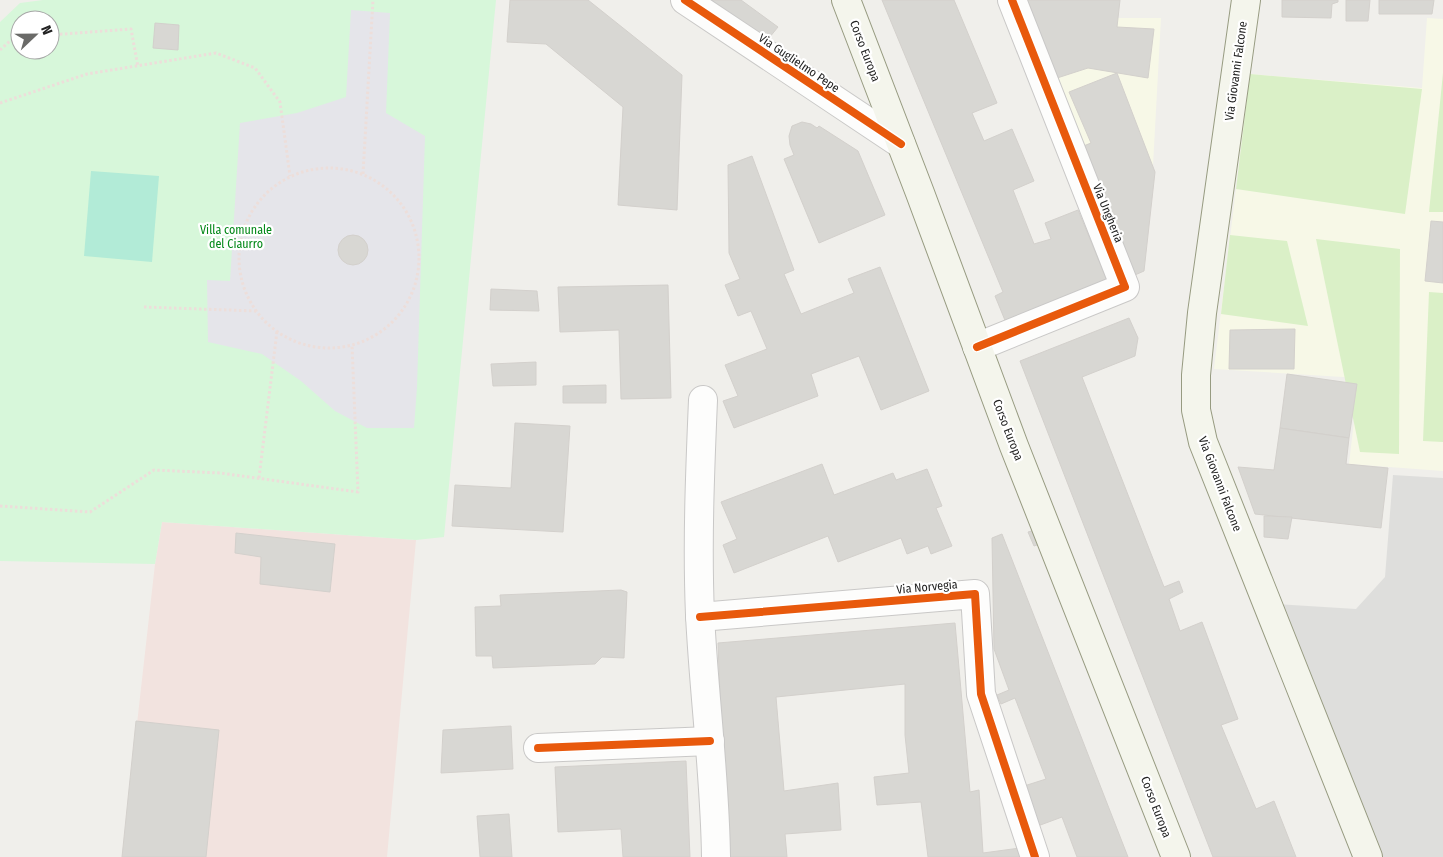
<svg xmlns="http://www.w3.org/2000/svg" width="1443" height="857" viewBox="0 0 1443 857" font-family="'Fira Sans Condensed',sans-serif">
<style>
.commercial{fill:#f2e3df}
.education{fill:#f7f8e7}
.religious{fill:#dededc}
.grass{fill:#daf0c7}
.park{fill:#d7f7da;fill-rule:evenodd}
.pitch{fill:#b2ebd7}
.plaza{fill:#e5e5ea}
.building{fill:#d8d7d3;stroke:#d3d0cc}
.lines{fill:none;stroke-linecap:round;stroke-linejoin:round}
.street-casing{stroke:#c9c8c7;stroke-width:30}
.secondary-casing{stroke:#979b81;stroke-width:30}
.path{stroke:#eddeda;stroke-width:3;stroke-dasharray:2.5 2.5;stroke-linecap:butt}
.street{stroke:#fdfdfc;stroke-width:28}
.secondary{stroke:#f4f5ec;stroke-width:28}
.cycleway-casing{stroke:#fff;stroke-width:11}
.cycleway{stroke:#e8590c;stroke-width:8}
.labels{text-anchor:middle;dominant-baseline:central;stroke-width:4.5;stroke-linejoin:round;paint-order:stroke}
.street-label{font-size:12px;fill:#222;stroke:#fff}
.park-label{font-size:12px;fill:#028817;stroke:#fff}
</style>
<rect width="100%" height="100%" fill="#f0efeb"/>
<path class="commercial" d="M162,522l254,18 -29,317h-265l33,-293z"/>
<g class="education">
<path d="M1087,18h74l-9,166 -48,20 -82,-160z"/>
<path d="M1427,18l16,1v452l-94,-7 10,-86 -145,-9 36,-295 172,14z"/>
</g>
<path class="religious" d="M1393,475l50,3v379h-63l-104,-253 80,5 29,-32z"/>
<g class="grass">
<path d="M1443,73v139h-14z"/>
<path d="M1250,74l172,15 -17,125 -169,-25z"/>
<path d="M1230,235l57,6 21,85 -87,-12z"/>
<path d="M1316,239l84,10 -1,205 -39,-2z"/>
<path d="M1429,292l14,1v149l-20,-1z"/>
</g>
<path class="park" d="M43,0h453l-52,537 -28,3 -254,-18 -7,42 -155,-3v-539l20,-19zM20,20h30v30h-30z"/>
<path class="pitch" d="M91,171l68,5 -7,86 -68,-6z"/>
<path class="plaza" d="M351,10l39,3 -4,100 39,23 -8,251 -3,41h-47l-32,-17 -34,-30 -39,-27 -54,-12 -1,-62 23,1 10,-158 57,-10 49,-16z"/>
<g class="building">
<path d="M510,0h78l94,75 -5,135 -59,-5 5,-98 -77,-63 -39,-2z"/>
<path d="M702,0h39l37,27 -18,22z"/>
<path d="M882,0h72l43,103 -25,10 12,28 28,-12 22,52 -21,9 21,54 17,-5 -6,-16 33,-13 32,78 -101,42 -14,-34 8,-4z"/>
<path d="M1022,0h98l-3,27 37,2 -6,49 -60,-10 -34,11z"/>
<path d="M1282,0h56v2l-6,2 -1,14 -49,-1z"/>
<path d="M1346,0h24l-2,21h-22z"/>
<path d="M1379,0h55l-2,14h-53z"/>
<path d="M155,23l24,2 -1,25 -25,-2z"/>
<path d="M1117,73l38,99 -11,99 -16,7 -52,-129 15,-6 -22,-51z"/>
<path d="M802,122l9,2 6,4 2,-2 39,25 27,64 -66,28 -35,-84 10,-4 -4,-10 -1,-9 3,-10z"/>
<path d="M752,156l42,114 -10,4 17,40 53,-21 -6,-14 32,-12 49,124 -48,19 -22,-54 -48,18 7,22 -84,32 -11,-27 15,-5 -13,-31 42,-16 -16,-38 -13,5 -13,-31 15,-6 -11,-26 -1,-88z"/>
<path d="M1431,221l12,1v61l-18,-2z"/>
<circle cx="353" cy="250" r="15"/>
<path d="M668,285l3,113 -50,1 -2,-69 -59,2 -2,-45z"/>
<path d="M491,289l46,2 2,20 -49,-1z"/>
<path d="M1129,318l9,20 -3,18 -53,21 82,210 15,-6 4,11 -14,7 11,32 22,-9 36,97 -17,6 35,84 18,-8 22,56h-83l-193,-496z"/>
<path d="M1295,329l-1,40h-65l1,-39z"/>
<path d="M536,362v23l-43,1 -2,-22z"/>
<path d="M1287,374l70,10 -8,54 -69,-10z"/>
<path d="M606,385v18h-43v-17z"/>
<path d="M515,423l55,3 -7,106 -111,-6 3,-41 56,3z"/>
<path d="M1280,428l69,10 -3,26 42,4 -7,60 -126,-14 -17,-47 36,3z"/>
<path d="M822,464l12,31 59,-22 3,7 31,-11 15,37 -6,2 16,38 -21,8 -3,-8 -21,8 -6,-16 -63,24 -10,-26 -94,37 -11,-28 14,-6 -16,-37z"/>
<path d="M1264,516l28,1 -4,22 -24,-2z"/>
<path d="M1035,530l5,14 -6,2 -6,-14z"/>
<path d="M236,533l99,11 -5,48 -70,-8 1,-27 -26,-4z"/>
<path d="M1002,534l126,323h-51l-15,-40 -27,10 -14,-40 25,-8 -31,-81 -14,6 -4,-9 12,-5 -15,-41 -2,-111z"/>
<path d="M621,590l6,2 -3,66 -22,-1 -7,7 -102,4 -1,-12h-16l-1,-49 26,-1 -1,-11z"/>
<path d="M955,623l15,169 9,-2 4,63 37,-5 2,9h-94l-7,-55 -44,3 -3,-28 35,-4 -4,-38v-51l-129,13 8,94 54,-8 3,47 -56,4 2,23h-61l-8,-214z"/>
<path d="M136,721l83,9 -13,127h-84z"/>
<path d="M511,726l2,43 -72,4 2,-43z"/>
<path d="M686,761l4,96h-67l-2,-28 -63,3 -3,-65z"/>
<path d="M509,814l3,43h-32l-3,-41z"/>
</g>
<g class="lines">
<g class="street-casing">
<g id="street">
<path d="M685,0l216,144"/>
<path d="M977,347l148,-60 -113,-287"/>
<path d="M703,400c-3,71 -6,143 -3,215 4,81 15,161 16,242"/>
<path d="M700,617l275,-23 6,100 54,163"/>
<path d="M538,748l172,-7"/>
</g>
</g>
<g class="secondary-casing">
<g id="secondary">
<path d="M846,0l74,193 94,253 162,411"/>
<path d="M1246,0l-44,313 -6,62v35l7,32 165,415"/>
</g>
</g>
<g class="path">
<path d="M50,35l81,-6 7,38"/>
<path d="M0,50l11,-10 9,-1"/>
<path d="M0,103l87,-29 129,-21 39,15 25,34 10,74"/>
<circle cx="329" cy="258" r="90"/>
<path d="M363,174l10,-174"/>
<path d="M144,307l112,4"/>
<path d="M259,478l18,-147"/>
<path d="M0,506l90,6 64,-42 66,3 138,19 -6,-147"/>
</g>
<use href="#street" class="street"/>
<use href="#secondary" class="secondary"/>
<g class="cycleway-casing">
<g id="cycleway">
<path d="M685,0l216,144"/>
<path d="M977,347l148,-60 -113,-287"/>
<path d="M700,617l275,-23 6,100 54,163"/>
<path d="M538,748l172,-7"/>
</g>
</g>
<use href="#cycleway" class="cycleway"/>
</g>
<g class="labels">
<g class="street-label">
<text transform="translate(865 51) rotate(69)">Corso Europa</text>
<text transform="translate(799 63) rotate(34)">Via Guglielmo Pepe</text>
<text transform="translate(1236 71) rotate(-82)">Via Giovanni Falcone</text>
<text transform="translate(1108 213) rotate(68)">Via Ungheria</text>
<text transform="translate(1008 430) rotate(69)">Corso Europa</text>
<text transform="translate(1220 484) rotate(69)">Via Giovanni Falcone</text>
<text transform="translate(927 587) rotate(-5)">Via Norvegia</text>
<text transform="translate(1156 807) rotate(69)">Corso Europa</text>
</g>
<g class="park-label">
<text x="236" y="230">Villa comunale<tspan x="236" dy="14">del Ciaurro</tspan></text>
</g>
</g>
<g transform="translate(35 35) rotate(68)"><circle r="24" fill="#ffffff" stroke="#a7a7a7"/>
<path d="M0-4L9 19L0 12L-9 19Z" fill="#6a6a68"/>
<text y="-8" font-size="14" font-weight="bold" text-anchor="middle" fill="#222222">N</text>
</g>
</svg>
